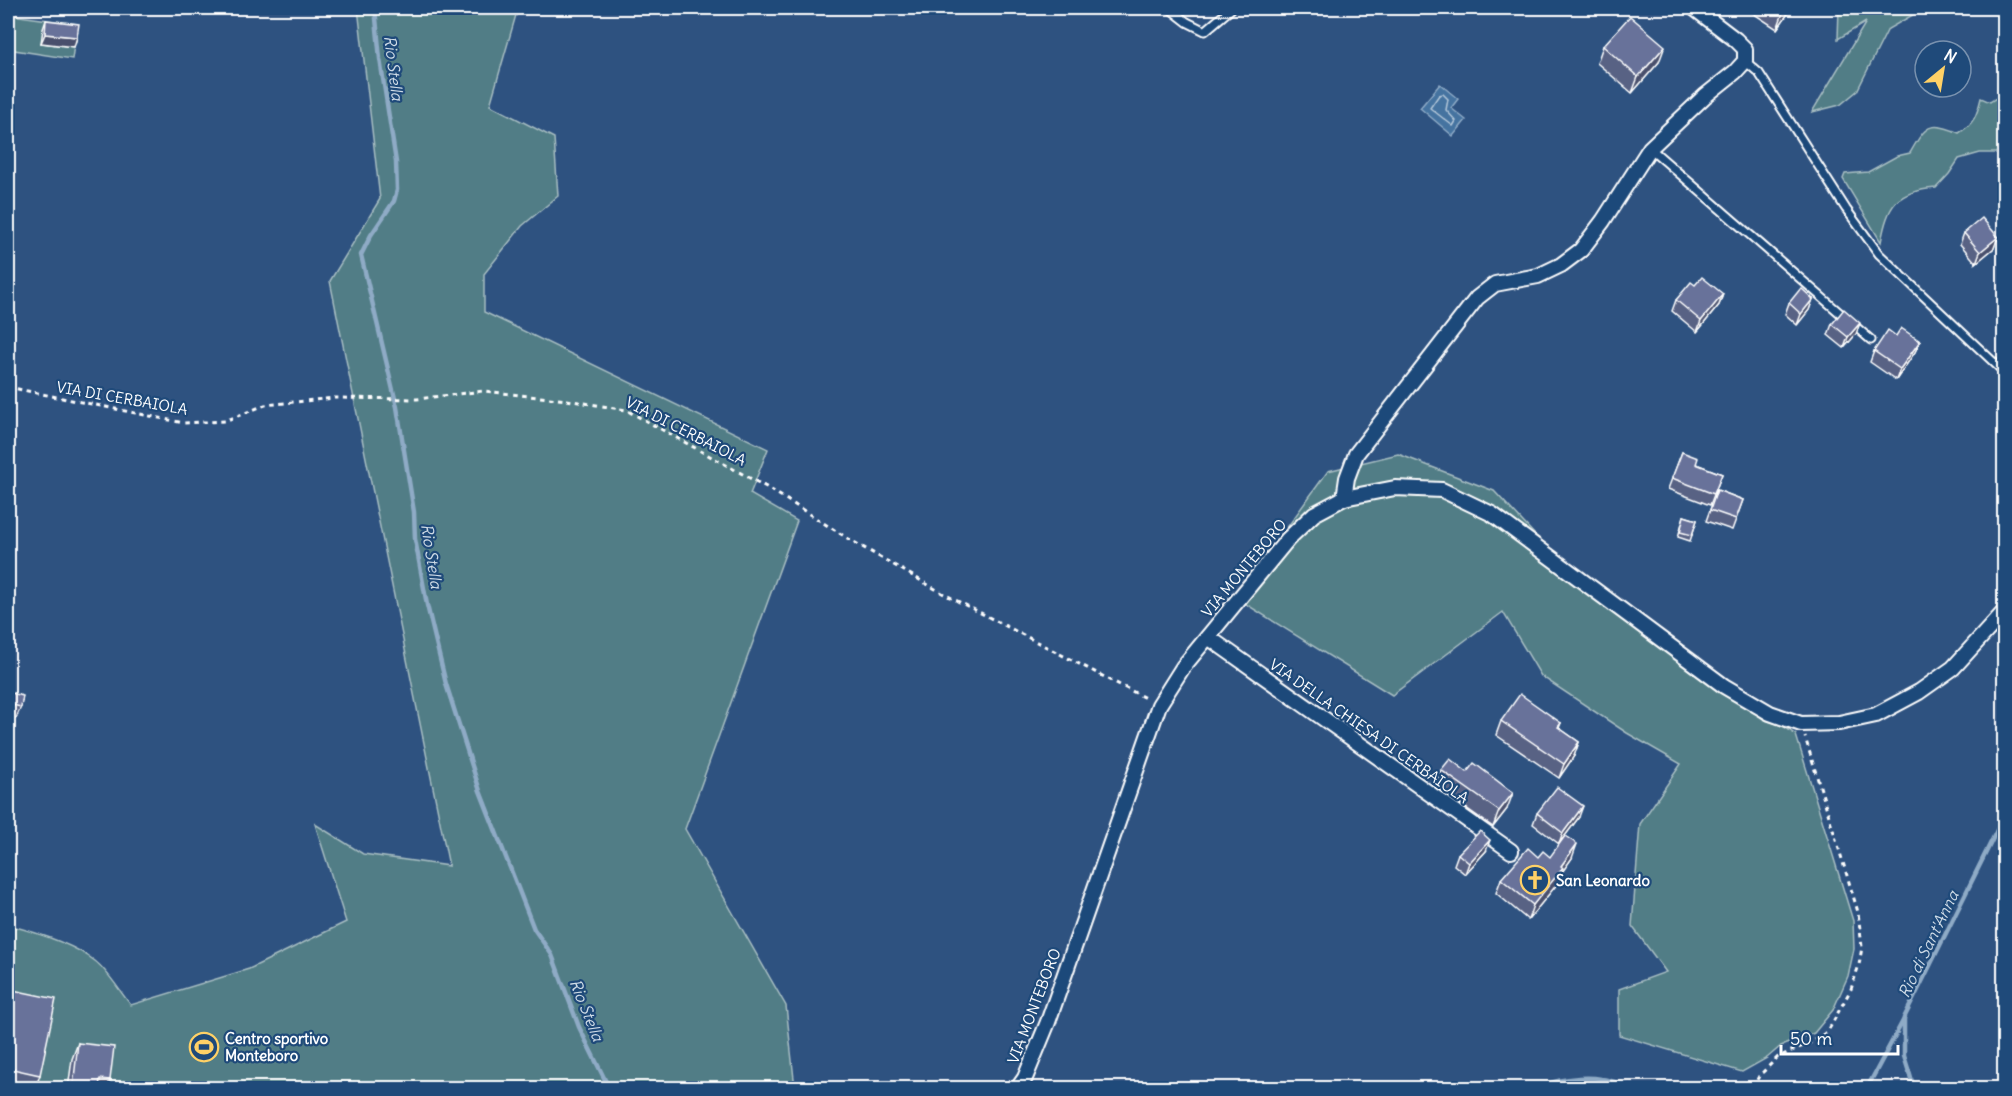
<svg xmlns="http://www.w3.org/2000/svg" width="2012" height="1096" viewBox="0 0 2012 1096" font-family="Delius,sans-serif">
<style>
.green{fill:#517d86;stroke:#a8bec2;stroke-width:1.5}
.water{fill:#4473a0;stroke:#8fabc6;stroke-width:1.5}
.lines{fill:none;stroke-linecap:round;stroke-linejoin:round}
.shore{stroke:#b4c7d9;stroke-width:1.5}
.stream{stroke:#8fabc6;stroke-width:4.5}
.lane-casing{stroke:#fff;stroke-width:11}
.street-casing{stroke:#fff;stroke-width:18}
.path{stroke:#fff;stroke-width:3;stroke-dasharray:4.5 4.5;stroke-linecap:butt}
.lane{stroke:#1f4a7a;stroke-width:7}
.street{stroke:#1f4a7a;stroke-width:14}
.wall{fill:#596284;stroke:#fff;stroke-width:1.5}
.shaded-wall{fill:#49506c;stroke:#fff;stroke-width:1.5}
.building{fill:#68729a;stroke:#fff;stroke-width:1.5}
.labels{text-anchor:middle;dominant-baseline:central;stroke-width:4.5;stroke-linejoin:round;paint-order:stroke}
.street-label{font-size:15px;fill:#fff;stroke:#1f4a7a}
.poi-label{font-size:15px;font-weight:bold;fill:#fff;stroke:#1f4a7a;text-anchor:start}
.water-label{font-size:16px;font-style:italic;fill:#d0dce7;stroke:#1f4a7a}
</style>
<rect width="100%" height="100%" fill="#2e5280"/>
<filter id="ink" filterUnits="userSpaceOnUse"><feTurbulence type="fractalNoise" baseFrequency=".0167" numOctaves="2"/><feDisplacementMap in="SourceGraphic" scale="12" xChannelSelector="R" yChannelSelector="G"/><feConvolveMatrix kernelMatrix="1 2 1 2 8 2 1 2 1" color-interpolation-filters="sRGB"/></filter>
<g filter="url(#ink)">
<g class="green">
<path d="M358,8h160l-28,97 64,33 4,58 -36,30 -38,48v38l284,137 -18,45 47,27 -112,308 101,177 9,82h-787v-163c27,7 64,18 87,36 13,10 25,31 36,44l118,-36 97,-47 -31,-98 48,30 86,12 -119,-585 50,-82z"/>
<path d="M1839,8h86l-37,21 -31,62 -17,14 -28,7 54,-90 -28,17z"/>
<path d="M12,15l65,9 -5,35 -64,-10z"/>
<path d="M2004,93v55l-8,5h-16l-21,6 -10,15 -13,14c-40,3 -48,17 -55,54l-38,-63 2,-5 23,-2 29,-16 13,-3c15,-26 19,-34 49,-20 15,-9 18,-18 22,-35l9,4z"/>
<path d="M1398,454l96,37 41,44 228,184 20,7 13,9 57,186 1,28 -6,27 -15,34 -19,23 -33,13 -14,12 -25,14 -123,-37v-46l47,-17 -34,-46 8,-102 41,-60 -54,-31 -86,-57 -38,-64 -111,83 -156,-97 92,-127z"/>
</g>
<path class="water" d="M1440,84l18,15 -7,9 15,12 -13,16 -33,-28z"/>
<g class="lines">
<path class="shore" d="M1439,95l4,-1 5,5 -2,11 10,11 -3,5 -23,-18z"/>
<g class="stream">
<path d="M375,8l5,51 16,103 1,28 -3,11 -23,34 -10,20 36,152 17,105 1,27 12,66 19,79 34,107 54,138 18,26 27,72 30,61"/>
<path d="M1541,1088c11,-9 46,-12 60,-9 11,1 22,6 33,9"/>
<path d="M1867,1088l37,-69"/>
<path d="M1914,1088l-10,-32v-38l100,-202"/>
</g>
<g class="lane-casing">
<g id="lane">
<path d="M1169,8l18,14 18,9 27,-23"/>
<path d="M1745,61l14,12 87,136 33,45 125,118"/>
<path d="M1650,148l221,192"/>
</g>
</g>
<g class="street-casing">
<g id="street">
<path d="M1344,498l3,-20 9,-24 121,-156 18,-14 43,-8 23,-11 20,-15 22,-29 47,-73 55,-52 30,-24 10,-11v-12l-9,-9 -42,-32"/>
<path d="M1208,637l303,214"/>
<path d="M1018,1088l7,-10 23,-56 111,-317 24,-38 105,-128 26,-25 30,-16 51,-10 47,2 50,24 232,172 46,27 31,11 38,-1 37,-8 43,-23 34,-24 51,-56"/>
</g>
</g>
<g class="path">
<path d="M8,387l176,36 41,-2 40,-16 69,-7 83,1 66,-8 84,9 59,10 142,78 84,53 92,53 203,105"/>
<path d="M1753,1088l6,-12 19,-19 34,-15 16,-11 23,-42 8,-24 3,-18 -4,-35 -53,-175"/>
</g>
<use href="#lane" class="lane"/>
<use href="#street" class="street"/>
</g>
<g class="wall">
<path d="M1745,8h47l-15,21z"/>
<path d="M46,20l31,17 -3,10 -33,-4 2,-14z"/>
<path d="M1603,46l56,16 -27,31 -35,-30z"/>
<path d="M1964,233l34,4 -4,11 -18,15 -16,-19z"/>
<path d="M1695,285l28,9 -4,11 -22,27 -25,-21 4,-11z"/>
<path d="M1813,299l-4,11 -12,15 -12,-11 4,-11z"/>
<path d="M1832,324l24,10 -12,14 -16,-13z"/>
<path d="M1896,336l24,5 -5,11 -19,28 -26,-18 4,-11z"/>
<path d="M1682,452l14,12 26,10 -12,31 -42,-16z"/>
<path d="M1717,490l26,10 -11,30 -26,-9z"/>
<path d="M1684,516l13,4 -7,21 -12,-4z"/>
<path d="M8,692l13,15 -5,11 -8,-2z"/>
<path d="M1501,721l60,2 -2,5 20,14 -5,14 -15,22 -63,-43z"/>
<path d="M1441,770l26,2 40,37 -14,18 -58,-41z"/>
<path d="M1537,813l42,4 -20,27 -26,-20z"/>
<path d="M1486,851l-21,23 -11,-9 4,-11z"/>
<path d="M1538,857l34,1 -10,14 -4,11 -30,37 -32,-27 5,-14z"/>
<path d="M8,989l32,86 -5,14h-27z"/>
<path d="M78,1043l32,37 -3,9h-39l4,-30z"/>
</g>
<g class="shaded-wall">
<path d="M1786,8h6l-15,21 6,-16z"/>
<path d="M45,34l32,3 -3,10 -33,-4z"/>
<path d="M1665,46l-6,16 -27,31 6,-16z"/>
<path d="M1998,237l-4,11 -18,15 4,-11z"/>
<path d="M1723,294l-4,11 -22,27 4,-11z"/>
<path d="M1813,299l-4,11 -12,15 4,-11z"/>
<path d="M1860,323l-4,11 -12,14 4,-11z"/>
<path d="M1920,341l-5,11 -19,28 4,-11z"/>
<path d="M1579,742l-5,14 -15,22 5,-14z"/>
<path d="M1513,793l-6,16 -14,18 6,-16z"/>
<path d="M1583,806l-4,11 -20,27 4,-11z"/>
<path d="M1490,840l-4,11 -21,23 4,-11z"/>
<path d="M1577,844l-5,14 -10,14 -4,11 -30,37 5,-15z"/>
<path d="M100,1079l10,1 -3,9h-10z"/>
</g>
<g class="building">
<path d="M1775,8h11l-3,5z"/>
<path d="M1630,16l35,30 -27,31 -35,-31z"/>
<path d="M46,20l33,4 -2,13 -32,-3z"/>
<path d="M1982,218l16,19 -18,15 -16,-19z"/>
<path d="M1702,277l21,17 -22,27 -25,-21 15,-18 4,3z"/>
<path d="M1801,288l12,11 -12,15 -12,-11z"/>
<path d="M1844,309l16,14 -12,14 -16,-13z"/>
<path d="M1901,328l19,13 -20,28 -26,-18 14,-21 8,6z"/>
<path d="M1682,452l16,6 -2,6 26,10 -8,20 -42,-16z"/>
<path d="M1717,490l26,10 -7,19 -26,-9z"/>
<path d="M1684,516l13,4 -5,15 -12,-3z"/>
<path d="M8,692l15,4 -2,11 -13,-3z"/>
<path d="M1520,694l41,29 -3,4 21,15 -15,22 -63,-43z"/>
<path d="M1450,759l17,13 7,-9 39,30 -14,18 -58,-41z"/>
<path d="M1557,787l26,19 -20,27 -26,-20z"/>
<path d="M1480,831l10,9 -21,23 -11,-9z"/>
<path d="M1565,836l12,8 -16,22 2,2 -30,37 -32,-26 27,-31 10,9 5,-6 7,6z"/>
<path d="M8,989l48,10 -16,76 -32,-7z"/>
<path d="M78,1043l36,4 -4,33 -10,-1 -1,10h-17l-9,-2z"/>
</g>
</g>
<defs>
<g id="church-ring" transform="scale(1.5)"><circle r="9.5" fill="#1f4a7a" stroke="#ffd166" stroke-width="1.5"/><path d="M-1.2-6h2.4v3.5h3.3v2.4h-3.3V6h-2.4V-.1h-3.3v-2.4h3.3Z" fill="#ffd166"/></g>
<g id="stadium-ring" transform="scale(1.5)"><circle r="9.5" fill="#1f4a7a" stroke="#ffd166" stroke-width="1.5"/><path d="M0-5a6.5 5 0 1 0 0 10a6.5 5 0 1 0 0-10ZM-3.5-1.8h7v3.6h-7Z" fill="#ffd166"/></g>
</defs>
<g fill-rule="evenodd">
<use href="#church-ring" x="1535" y="880"/>
<use href="#stadium-ring" x="204" y="1047"/>
</g>
<g class="labels">
<g class="street-label">
<text transform="translate(122 398) rotate(10)">VIA DI CERBAIOLA</text>
<text transform="translate(686 431) rotate(27)">VIA DI CERBAIOLA</text>
<text transform="translate(1244 568) rotate(-50)">VIA MONTEBORO</text>
<text transform="translate(1369 731) rotate(35)">VIA DELLA CHIESA DI CERBAIOLA</text>
<text transform="translate(1034 1006) rotate(-69)">VIA MONTEBORO</text>
</g>
<g class="poi-label">
<text x="1556" y="880">San Leonardo</text>
<text x="225" y="1038">Centro sportivo<tspan x="225" dy="17">Monteboro</tspan></text>
</g>
<g class="water-label">
<text transform="translate(394 68) rotate(83)">Rio Stella</text>
<text transform="translate(432 556) rotate(81)">Rio Stella</text>
<text transform="translate(1928 944) rotate(-64)">Rio di Sant'Anna</text>
<text transform="translate(587 1010) rotate(68)">Rio Stella</text>
</g>
</g>
<rect width="2012" height="1096" fill="none" stroke="#1f4a7a" stroke-width="30"/>
<rect x="15" y="15" width="1982" height="1066" fill="none" stroke="#fff" stroke-width="2" filter="url(#ink)"/>
<g transform="translate(1943 69) rotate(30)"><circle r="28" fill="#1f4a7a" stroke="#7992af" stroke-width="1.5"/>
<path d="M0-4.5L10 22L0 15L-10 22Z" fill="#ffd166"/>
<text y="-9" font-size="16" font-weight="bold" text-anchor="middle" fill="#ffffff">N</text>
</g>
<path d="M1781 1045v9h117v-9" fill="none" stroke="#ffffff" stroke-width="3"/>
<text x="1790" y="1045" font-size="18" fill="#ffffff" stroke="#1f4a7a" stroke-width="4.5" paint-order="stroke">50 m</text>
</svg>
